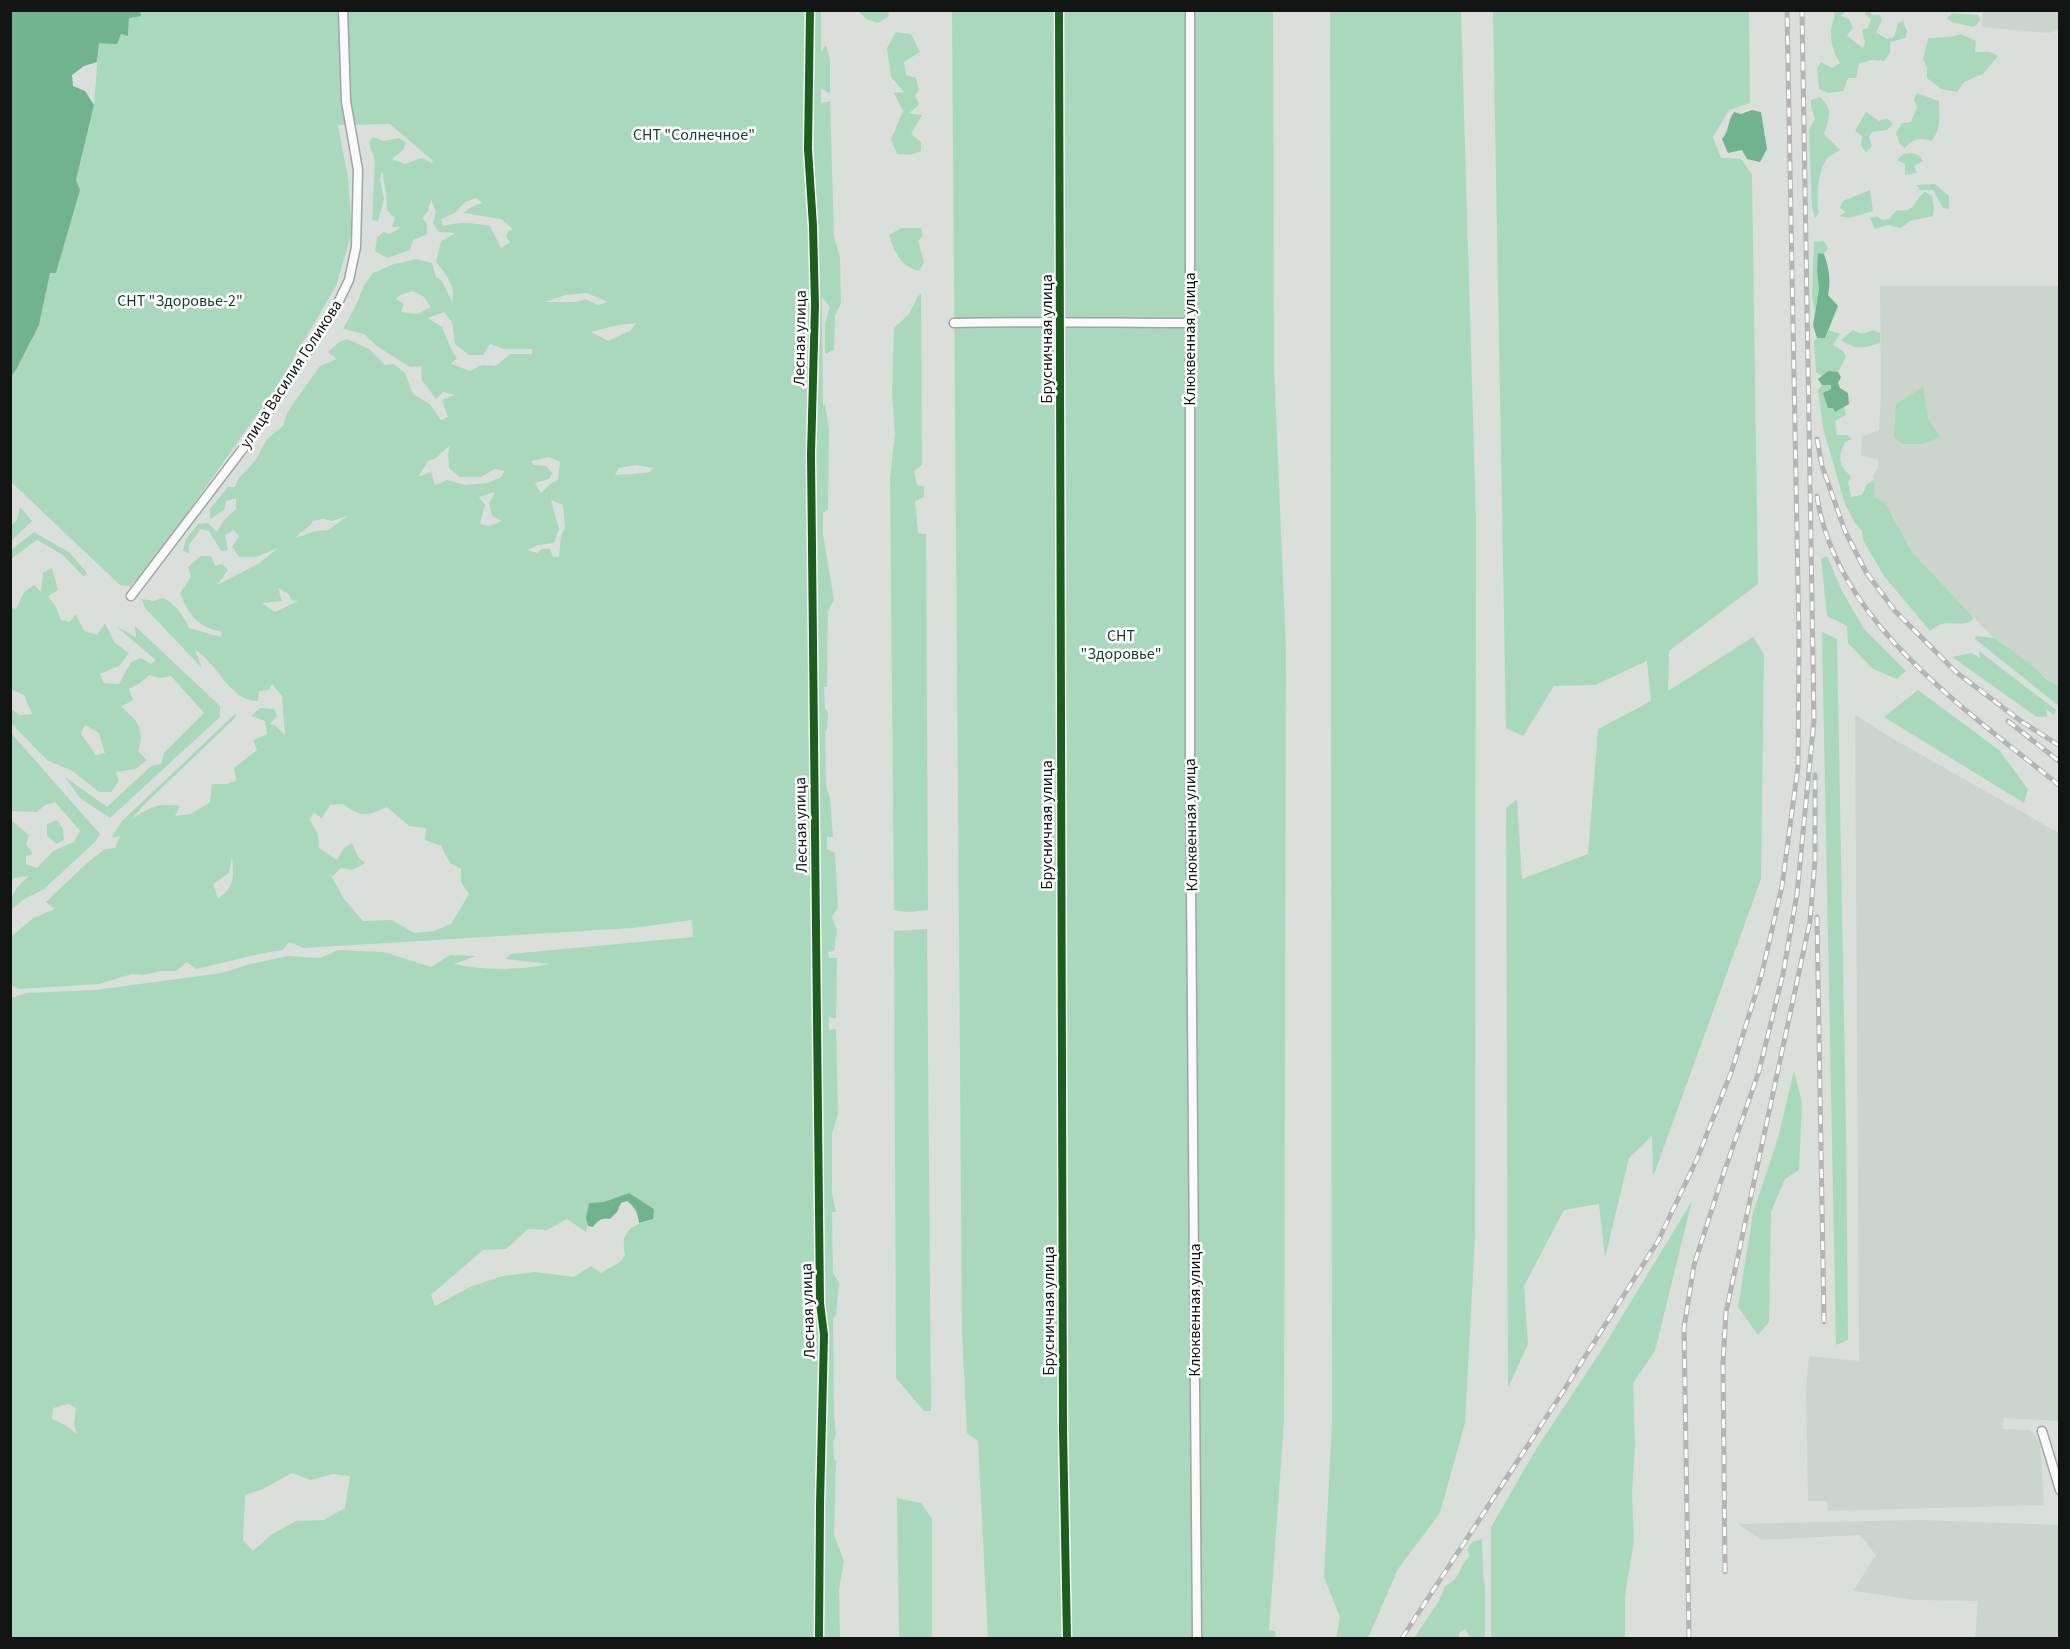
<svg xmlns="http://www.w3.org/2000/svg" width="2070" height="1649" viewBox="0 0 2070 1649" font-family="'Source Sans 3',sans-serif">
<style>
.built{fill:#cbd5ce}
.green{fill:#aad8bd;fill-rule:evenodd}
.water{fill:#71b38f}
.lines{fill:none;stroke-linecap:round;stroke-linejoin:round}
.minor-casing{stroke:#a1a4a2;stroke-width:11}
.minor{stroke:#fafafa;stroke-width:8}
.rail-casing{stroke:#b3b4b3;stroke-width:5}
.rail{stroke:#fff;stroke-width:3;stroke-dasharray:9;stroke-linecap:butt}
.cycleway-casing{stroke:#fff;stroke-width:11}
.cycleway{stroke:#1b5e20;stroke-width:8}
.labels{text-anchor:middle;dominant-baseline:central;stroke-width:5;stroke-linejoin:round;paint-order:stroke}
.park-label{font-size:16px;fill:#163e29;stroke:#fff}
.street-label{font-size:16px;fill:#121513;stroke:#fff}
</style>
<rect width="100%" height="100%" fill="#dbdfdc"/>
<g class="built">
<path d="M1983,11h76v19l-11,3 -66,-6z"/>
<path d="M1880,286h179v400l-47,-29 -101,-105 -19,-38 -16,-11 -3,-28 5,-6v-9l-17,-5 1,-18 17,-7 2,-34z"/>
<path d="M1855,715l35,22 169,96v588l-55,-3 -1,11 27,1 10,13 4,62 -216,6 -1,-10h-19l-2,-111 3,-34 50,5z"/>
<path d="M1919,1520l140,5v113h-84l3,-37 -63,-1 -62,-9 23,-36 -16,-20 -98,5 -24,-16z"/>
</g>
<g class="green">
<path d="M140,11h681v41l5,-7 4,14v35l-9,-6v15l9,-2 4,135 6,22 1,45 -6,13 -1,34 -9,4v-31l5,-16 -8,-10 1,109 2,-2 4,24 -1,82 -5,3v21l11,66 -6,11 -1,76h-3l1,21 3,5 -1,18h-2l1,55 4,12 3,39h-6v12l8,4 3,54 -6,10 5,13 -3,21 -6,1 1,6h8l-1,60h-6l-1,-4v16l7,-1 2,85 -6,19v60l4,19h-4l1,61 6,10 -3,32 -3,3 1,96 2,20 -3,8 1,18 2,1 -2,74 10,26 -5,29 1,48h-829v-640l16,-5 68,-3 127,-17 28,-9 38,-8 32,2 18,-8 46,2 47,15 19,-12 26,1 -22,8c32,7 65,6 96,0l-44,-5 4,-5 183,-17 -1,-17 -59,8 -329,20 -15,-6 -6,8c-30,4 -58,13 -87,19l-9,-7 -11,9h-15l-17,4 -12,-1 -33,10 -80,5 -8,-4v-48l22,-19 22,-9 -9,-7 41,-39 18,-14 10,-1 5,-12 -9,2 11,-17 114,-108 -1,5 -90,86 -13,15c18,-12 25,-16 48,-13l-5,10 16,-2 19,-12 2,-18h15l9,-3 -2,-13 23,-18 -4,-10 14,-6 -2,-13 -14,-5 9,-8 14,1 3,7 -7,8 6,2 9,9 -3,-39 -10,-12 -3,6 -10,1 -1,10c-28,1 -40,-38 -63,-51l7,18 -57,-60 -3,-9 11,2 10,-3c13,6 20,17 26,30l32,9 1,-5c-24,-5 -33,-16 -42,-39l11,-16 -3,-10 13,-11h10l4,10 7,-2 6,6 -11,15 43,-22 18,-15 -22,9h-17l-7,-10 7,-11 -5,-6 -9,5 3,15 -7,1 -12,-20 -8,-2 -12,16v9l-6,-4 3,-11 12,-15 10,-1 9,9 7,-12 12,-11v-11l-10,3 -2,9 -14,9v-10l18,-22h7l3,-8 17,-18 12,-22 16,-13 5,-15 32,-45 17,-7 -9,-7 11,-10 8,-3 22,10 16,16 9,-1 11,9 8,21 17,10 11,16 7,-3 -6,-17 13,-5 -12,-3 -7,7 -14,-19 -1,-14 -11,1 -32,-20 -14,-13 -21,-5 14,-26 7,-18 9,-12 21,-9 22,-5 16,4 4,14 6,4 10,21c4,-16 -6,-28 -16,-40l5,-21 15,-8 -17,-1 -6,-9 3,-11 -5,-13 -3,12 -6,7 5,6v10l-14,6 -3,10 -23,8 -12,-7 2,-13 6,-6 7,2 11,-7h-9l3,-9 -8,-8 -1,-17 -4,-22 -2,9 4,19 -6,22 -6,-1 3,-59 -6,-18 4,-6 11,4 15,-3 7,5 -3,7 -11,9 13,5 17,-6 10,5 1,-2 -43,-37 -52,1 10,53 4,54 -16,54 -56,96 -133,188 -17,16 -10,-1 -109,-103 -1,-106 6,-6 23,-45 11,-53 6,1 24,-83 -4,-10 18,-75 5,-63 22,-8 7,2 1,-19 11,-1zM476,198l6,5 -11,4 -7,6 37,6 12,10 -5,2 -2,6 4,5 -9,6 -11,-22c-17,-3 -30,-5 -47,0l-2,-7 14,-6 10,-11zM413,291l11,6 7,10 -13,7 -17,-2 3,-8 -8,-5 4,-4zM587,293l21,9 -10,3 -13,-6 -9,3h-32l22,-7zM444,312l8,10 3,22 14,11h14l7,-11 14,5h28v5h-22l-14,12 -14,-1 -12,6 -19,-7 6,-6 -6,-9 -9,-22 -14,-9zM636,323l-6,8 -22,10 -17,-9 22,-6zM450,445l-2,10 1,13 11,9h21l14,-8 10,2 -5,7 -13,5 -22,2 -18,-5 -12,5 -4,-13 -13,5 10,-16 8,-3zM549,457l11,5 -2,18 -7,3 -10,10 -6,-10 14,-4 3,-6 -6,-7 -12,-1 -3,-4zM635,465l19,3 -7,5 -32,2 4,-7zM495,492l-6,11 3,13 10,5 -13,5 -9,-2 5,-19 -6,-8zM551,500l12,5 2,22 -4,10 -2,20h-6l-3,-8h-8l-5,4 -10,-3 11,-5 16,-2 5,-14zM348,516l-20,14 -13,1 -19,7c5,-8 13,-9 17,-17l10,-2 9,2zM278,588l11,6 2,6 7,1 -23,11 -13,-9 20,-2zM343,804c18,13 23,13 44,3l22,19 17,2 -1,12 16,6 9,17 11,6v13l8,12 -18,30 -17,7 -20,2 -22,-13 -29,1 -19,-22 -12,-22 9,-9 11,2 13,-7 -7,-6 -6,-14 -8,5 -7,12 -18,-12 -1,-14 -9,-15 5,-6 8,5 8,-13zM232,857c2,18 3,31 -14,41l-5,-14 16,-11zM629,1193l24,26c-22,7 -33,11 -28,36l-5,7 -19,11 -10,-7 -17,11 -39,-5 -33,4 -32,11 -35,19 -4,-11 52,-45 23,-1 22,-20 19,1 20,-11 19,13c3,-6 1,-20 3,-29l15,-1zM69,1404l7,4 -2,16 3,10 -12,-9 -13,-6 1,-11zM292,1473l19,7 22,-6 17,2 -5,32 -21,12 -28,1 -25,14 -18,16 -10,-11 2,-45 18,-6z"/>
<path d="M858,11h31l-1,6 -10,6 -12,-4z"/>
<path d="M952,11h321l1,355 12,284 -2,772 -15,208 6,1 1,7h-288l-10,-197 -11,-8 -5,-102z"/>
<path d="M1330,11h131l15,508 -1,718 -10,186 -25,90 -42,56 -30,69h-32l4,-21 -16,-40 8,-155z"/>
<path d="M1493,11h256l1,92 -21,7 -16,27 8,21 20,1 11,16 6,409 -89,67 -1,40 85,-54 11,17 -3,225 -108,298 -1,-41 -23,22 -24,100 -6,-54 -35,6 -40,76 4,58 -20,44 -2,-580 11,-9 5,80 66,-25 10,-125 53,-28 -4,-40 -52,24 -41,1 -31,50 -17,-8z"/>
<path d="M1834,11h12l-5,5 8,3 4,9 -6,8 16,12 2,-6 -3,-12 6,-2 3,-9 -6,-5v-3h4l4,4h7l2,5 -6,12 11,7 7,-2 4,-14 5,-2 4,10 -1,7 -16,4v11l-6,8 -13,-1 -12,4 -3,14h-8l-5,13 -15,2 -9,-4 -2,-20 4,-7 11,6 8,-5c-5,-8 -9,-18 -9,-28 -1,-9 5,-15 3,-24z"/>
<path d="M1952,13l26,2 3,5 -7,7 -22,-5 -5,-4z"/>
<path d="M896,32l15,2 9,18 -16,10 2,13 10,3 3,12 -4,5 4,10 -10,8 13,2 -11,19 10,8v9l-11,4 -13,-1 -6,-15 12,-28 -9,-18 10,-1 -13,-15 -4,-29z"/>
<path d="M1961,34l15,7 -1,11h15l8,4 -15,18 -19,8 -7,10 -16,-3 -14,-11v-10l-4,-9 5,-21 22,-1z"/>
<path d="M1917,93l22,8c0,15 3,29 -8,40 -12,-4 -18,-2 -26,7l-5,-4 -4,-11 6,-10 9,-1 6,-15 -3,-8z"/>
<path d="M1820,97c14,13 9,21 4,37l16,16c-4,3 -10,5 -13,9 -9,12 -11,39 -8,54l-4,5 -3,-11 -3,-77 6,-11 -4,-12v-7z"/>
<path d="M1866,112l13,9 8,-3 6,6 -6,6 -15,2 -3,5 3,9 -6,7 -5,-8 1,-9 -7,-5z"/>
<path d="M1913,153l6,2 4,6 -9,5 3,7 -12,2v-11l-8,-4 6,-6z"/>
<path d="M1935,184l14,12v13l-6,-1 -10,-18h-13l-4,-5z"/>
<path d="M1870,190l3,21 -24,7 -10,-2 7,-4 -6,-4 3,-7z"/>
<path d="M1925,192l7,4 2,12 -1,8 -23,5 -9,7 -14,-3 -12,4 -5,-11 7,-2 5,4 7,-1 8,-9c20,3 15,-9 28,-18z"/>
<path d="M901,228h20l2,8 -5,5 6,21 -5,9c-19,-5 -24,-18 -30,-36z"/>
<path d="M1824,241l4,7 -4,6 -5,-1 -2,17 2,19 -4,22 -3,-14 2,-55z"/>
<path d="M921,293l1,172 -8,6 3,14 7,2v10l-9,4 3,32 8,1 2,376 -19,2 -15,-2 -4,-432 5,-45 -3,-40 2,-65 15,-14 8,-16z"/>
<path d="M1829,330l11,4 -7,11 10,6 3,6 -8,15 -10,-1 -6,5 -6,-4 -2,-31 3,-3h8z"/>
<path d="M1853,330l9,4 11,-4 7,3v10c-17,5 -23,8 -39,-3z"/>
<path d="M1822,385h9l2,23 2,4 9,-5 2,8 -11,6 2,14h10l5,4 -7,3c-7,16 -7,23 6,34l-3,6 3,15 11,-2 5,-11 7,-4 1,17 11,7 25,47 63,67c-10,11 -22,2 -35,7 -3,1 -6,4 -9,6l-46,-55 -21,-36 -1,-9 -7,-8 -10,-19 -22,-76 -5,-38z"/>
<path d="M1923,387l5,31 12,19 -17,7h-21l-8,-7 2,-33z"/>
<path d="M20,507l12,14 -21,20v-15l6,-7z"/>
<path d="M34,532l36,21 17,20 -3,4 -21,-22 -26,-15 -26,19v-9z"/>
<path d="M1827,556l15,35 22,38 42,42 -9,8 -24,-10 -25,-26 -1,-17 -20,-10 -6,-57z"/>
<path d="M52,568l6,22 -10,6 8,11 5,13 9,2 6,-8 8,17 13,4 8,-12 9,19 15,11 -10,13 -19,8 4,9 15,1 12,-22 10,-4 10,6 5,-4 -39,-33 19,10 -1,-11 85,80v11l-110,101 -30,-20 -15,-21 42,30 44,-41 10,-2 3,-11 40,-40 -33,-37 -10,2 -12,-3 -10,9 -10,5 4,11 -12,7c17,13 24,22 17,44l9,9 -12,9 -19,3 3,9 -8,11h-12l-28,-22 -23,-9 -37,-38v-14l9,6 12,-1 -8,-19 -13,-6 -1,-82 6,2 8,-17 10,-7 7,7 2,-19zM85,725l14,8 6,20 -9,2 -15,-21z"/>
<path d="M1822,632l15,7 9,489 2,212 -12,5z"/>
<path d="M1976,636l18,2 45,33 5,7 15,8v20l-84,-67z"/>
<path d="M1979,651l77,59 -2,5 -8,-6 1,8h-10l-85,-60 20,-4 8,5z"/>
<path d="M1918,690l81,60 29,39 -4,14 -140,-86z"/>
<path d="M11,733l89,101 -4,7 -52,48 -20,10 -13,11c-1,-16 6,-24 18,-34l-15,2 -3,4v-62l18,15 -3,9 7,10 -7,2v8l11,4 16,-17 21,-9 6,-11 -25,-29 -10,3 -8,7 -26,-1z"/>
<path d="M57,820l6,9 1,11 -7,4 -10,-8v-12z"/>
<path d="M927,929l4,482h-7l-28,-33 -2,-447z"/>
<path d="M1794,1071l8,32 -3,67 -14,9 -14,33 -2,110 -11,13 -20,-28 15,-94 25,-75z"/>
<path d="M1692,1201l-37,150 -22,32 2,63 -3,48 2,47 -9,55v42h-134v-111l44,-76 69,-105z"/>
<path d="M897,1498l24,5 11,16v119h-33z"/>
<path d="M1482,1539l1,34 2,14v51h-14l-6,-9 -6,4v5h-45l25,-37 6,-15c19,-10 12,-19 25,-30l-3,-6 5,-8z"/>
</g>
<g class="water">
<path d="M11,10h129l1,6 -12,2 -1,18 -7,-2 -4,10 -18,-1 -2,19 -13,4 -12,9 1,11 12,5 9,14 -18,75 4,10 -24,83h-6l-11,52 -23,45 -5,6z"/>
<path d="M1752,110l9,2 6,37 -7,13 -13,-3 -5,-9 -14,3 -6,-14c8,-9 5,-18 12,-27l7,2z"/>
<path d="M1818,253l6,1c5,13 7,28 4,41l10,11 -13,32h-8l-4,-13 6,-36 -2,-19z"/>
<path d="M1828,371l10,1 3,5 -3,6 2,5 8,5 1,11 -14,8 -2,-4h-5l-5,-15 8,-4v-4h-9l-4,-6z"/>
<path d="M629,1193l25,16 -1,10 -14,4c-1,-10 -4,-16 -12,-22l-6,2 -4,9 -7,7c-9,-1 -12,1 -17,8l-5,-1 -2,-8 3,-15 15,-1z"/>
</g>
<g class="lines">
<g class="minor-casing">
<g id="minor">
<path d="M810,10l-2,139 5,77 2,79 -4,149 9,849 4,32 -4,170 -1,133"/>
<path d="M1059,10l4,1420 4,208"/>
<path d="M1190,10v749l7,879"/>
<path d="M954,323c79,-2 157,0 236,0"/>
<path d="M131,596l120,-158 86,-133 12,-25 7,-33 2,-77 -12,-69 -3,-91"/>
<path d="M2042,1431l18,59"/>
</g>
</g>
<use href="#minor" class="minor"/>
<g class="rail-casing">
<g id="rail">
<path d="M1817,439l5,27 23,65 21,41 29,39 61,61 66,50 38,24"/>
<path d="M1817,496c18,126 151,215 243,290"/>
<path d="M2008,721l52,41"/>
<path d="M1817,917l7,405"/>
<path d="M1725,1572l-2,-209 3,-51 84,-391 5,-61v-85"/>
<path d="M1402,1638l162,-248 94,-149 39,-82 35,-89 30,-97 20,-87 16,-119 1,-130 -12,-627"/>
<path d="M1689,1638l-5,-310 10,-63 27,-84 38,-110 24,-97 14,-80 17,-174 -12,-710"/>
</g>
</g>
<use href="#rail" class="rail"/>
<g class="cycleway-casing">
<g id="cycleway">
<path d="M810,10l-2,139 5,77 2,79 -4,149 9,849 4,32 -4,170 -1,133"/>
<path d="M1059,10l4,1420 4,208"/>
</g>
</g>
<use href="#cycleway" class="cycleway"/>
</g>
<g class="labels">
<g class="park-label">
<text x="694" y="135">СНТ "Солнечное"</text>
<text x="180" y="301">СНТ "Здоровье-2"</text>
<text x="1121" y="636">СНТ<tspan x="1121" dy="18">"Здоровье"</tspan></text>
</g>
<g class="street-label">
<text transform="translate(800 338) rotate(-89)">Лесная улица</text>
<text transform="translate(1047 339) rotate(-90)">Брусничная улица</text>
<text transform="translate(1190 339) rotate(-90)">Клюквенная улица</text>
<text transform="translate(291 374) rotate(-57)">улица Василия Голикова</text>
<text transform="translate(801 825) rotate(-91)">Лесная улица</text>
<text transform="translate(1047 825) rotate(-90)">Брусничная улица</text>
<text transform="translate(1191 825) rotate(-91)">Клюквенная улица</text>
<text transform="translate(1195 1310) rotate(-90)">Клюквенная улица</text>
<text transform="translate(808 1311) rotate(-92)">Лесная улица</text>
<text transform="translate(1049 1311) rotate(-90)">Брусничная улица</text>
</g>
</g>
<rect width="2070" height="1649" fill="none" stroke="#121513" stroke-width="24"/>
</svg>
